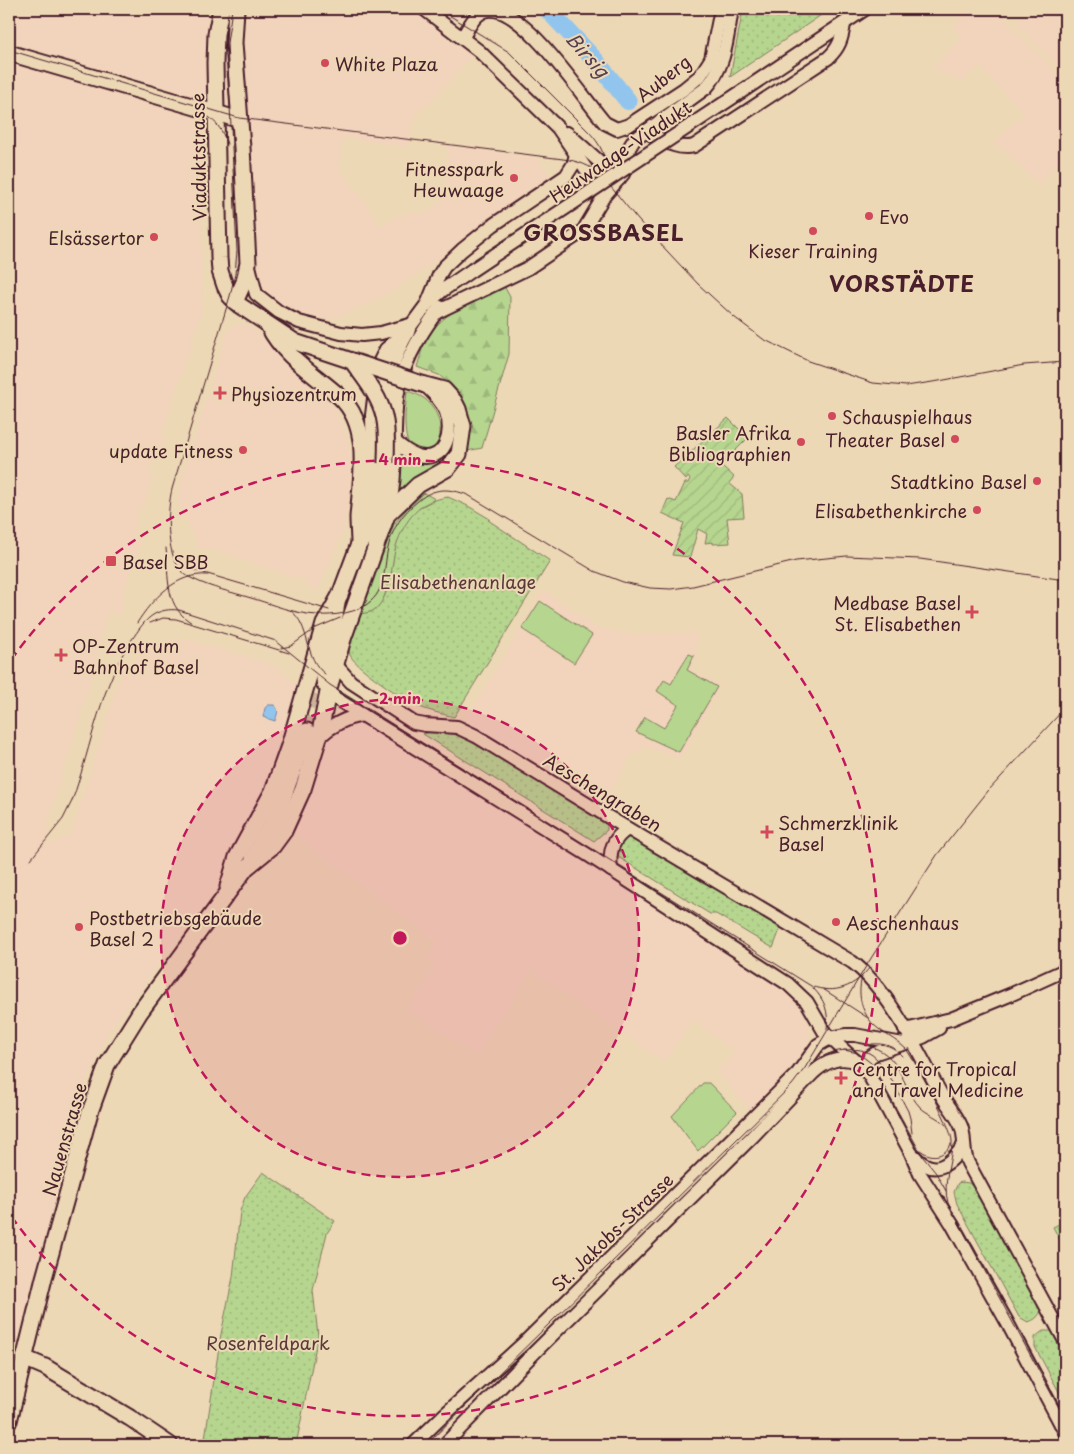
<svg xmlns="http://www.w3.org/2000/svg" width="1074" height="1454" viewBox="0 0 1074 1454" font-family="'Playpen Sans',sans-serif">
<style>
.built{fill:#f1d4bb}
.grass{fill:#b6d68f;stroke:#807a5d}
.forest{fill:url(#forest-firs);stroke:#807a5d}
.park{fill:url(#park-dots);stroke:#807a5d}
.garden{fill:url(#garden-furrows);stroke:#807a5d}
.water{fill:#92c5ee;stroke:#7583a0}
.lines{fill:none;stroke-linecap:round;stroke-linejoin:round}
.river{stroke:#92c5ee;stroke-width:18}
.primary-tunnel{stroke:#ccb39a;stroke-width:15;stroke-dasharray:15 8;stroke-linecap:butt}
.secondary-casing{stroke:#4a1f2b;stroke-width:16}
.primary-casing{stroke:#4a1f2b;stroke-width:19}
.secondary{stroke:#edd8b6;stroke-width:12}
.primary{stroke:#edd8b6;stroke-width:15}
.tram{stroke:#4a1f2b;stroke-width:1}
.secondary-bridge-casing{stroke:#4a1f2b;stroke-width:16;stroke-linecap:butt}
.primary-bridge-casing{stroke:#4a1f2b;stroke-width:19;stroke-linecap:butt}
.secondary-bridge{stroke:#edd8b6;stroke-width:12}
.primary-bridge{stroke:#edd8b6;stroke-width:15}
.ring{fill:none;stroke:#c2185b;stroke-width:2.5;stroke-dasharray:9 6}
.poi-dot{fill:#d1495b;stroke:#edd8b6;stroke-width:2}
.labels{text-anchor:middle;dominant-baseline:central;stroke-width:4;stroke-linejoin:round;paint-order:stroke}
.poi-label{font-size:18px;fill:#4a1f2b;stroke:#edd8b6;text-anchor:start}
.street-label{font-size:18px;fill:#4a1f2b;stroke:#edd8b6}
.park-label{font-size:18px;fill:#5a3a3a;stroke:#edd8b6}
.water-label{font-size:19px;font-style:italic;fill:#584052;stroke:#edd8b6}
.district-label{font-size:22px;font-weight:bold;letter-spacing:1px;fill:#4a1f2b;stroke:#edd8b6}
.centre{fill:#c2185b;stroke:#edd8b6;stroke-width:2.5}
.ring-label{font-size:15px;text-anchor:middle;font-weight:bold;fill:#c2185b;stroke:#edd8b6;stroke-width:4;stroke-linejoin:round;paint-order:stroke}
</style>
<defs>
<pattern id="forest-firs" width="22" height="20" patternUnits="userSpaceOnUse" patternTransform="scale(1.25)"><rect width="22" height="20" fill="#b6d68f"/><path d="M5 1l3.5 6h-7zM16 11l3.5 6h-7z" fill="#9eb77c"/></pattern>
<pattern id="park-dots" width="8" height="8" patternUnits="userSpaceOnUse" patternTransform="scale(1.25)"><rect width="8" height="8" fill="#b6d68f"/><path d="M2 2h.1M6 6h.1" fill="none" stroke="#9eb77c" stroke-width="1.8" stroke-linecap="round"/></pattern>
<pattern id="garden-furrows" width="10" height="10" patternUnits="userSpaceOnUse" patternTransform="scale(1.25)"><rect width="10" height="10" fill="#b6d68f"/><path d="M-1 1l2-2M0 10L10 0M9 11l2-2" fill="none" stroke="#9eb77c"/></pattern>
</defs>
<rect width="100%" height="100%" fill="#edd8b6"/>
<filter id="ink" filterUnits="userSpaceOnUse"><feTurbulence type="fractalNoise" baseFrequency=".02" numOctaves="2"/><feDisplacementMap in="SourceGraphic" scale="10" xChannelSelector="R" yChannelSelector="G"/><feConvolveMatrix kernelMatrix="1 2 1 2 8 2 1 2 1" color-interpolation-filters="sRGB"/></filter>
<g filter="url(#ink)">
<g class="built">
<path d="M9,9h408l58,44 -50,55 -2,-1 -11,13 -2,27 -67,-9 -4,29 22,29 20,31 18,-13 6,1 12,-5 7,3 9,-5 18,-20 -6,-5 3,-25 -1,-13 90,12 12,17 1,7 -1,4 -168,113 -43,19 -27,5 -54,-29 -14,-167 -41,-4v189l-40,124 4,2 -7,23 -5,-1 -5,15 4,1 -10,34 -3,-1 -8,30 9,2 -19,59 1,1 -1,6 -3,9 -11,-3 -8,29 2,1 -53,178 -3,25 25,-11 48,-155 7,-14 9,-7 36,-18 15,-1 89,26 28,26 -19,64 -47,98 -21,39 -25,27 -85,117 -20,47 -77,294z"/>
<path d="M437,9h13l14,8 -10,4z"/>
<path d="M972,9h23l70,72v73l-26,31 -33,-33 -13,-10 31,-28 -45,-48 -16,16 -30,-12 11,-15 17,-16 -2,-2 1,-2 -8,-9z"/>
<path d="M1034,9h31v65l-49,-50z"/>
<path d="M239,324l10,1 45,38 39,43 11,21 7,28 1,28 -8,46 -26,61h-4l-8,-4 1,-5 -5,-2 -16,-5 -1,1 -3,-1v-1l-72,-24 -13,-1 -2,-10 -18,-37 5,-23 41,-134 6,-16z"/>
<path d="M544,590l54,38 36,6 63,-2 -2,27 -4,11 30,16 -40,72 -36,-11 -15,11 -27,47 -138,-85z"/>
<path d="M355,722l11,2 8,5 305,191 101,66 13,12 10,12 6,16 1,20 -8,16 -49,52 -36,-42 17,-20 -40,-31 -31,41 -132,-92 -55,85 -68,-46 28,-44 -9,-7 11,-16 -142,-106 -4,-6 35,-90 7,-8z"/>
</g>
<g class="grass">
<path d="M407,391c6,2 13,4 18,8 15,11 22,40 6,52 -4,0 -11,1 -16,-1 -15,-5 -9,-46 -8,-59z"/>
<path d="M443,453l-1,13 -45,31 4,-42c18,10 23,6 42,-2z"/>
<path d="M424,493l11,6 -14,7 -25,41 -4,25 -9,29 -9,10 -15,4 35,-91 11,-13z"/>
<path d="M540,601l52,34 -18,28 -52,-34z"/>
<path d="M689,654l5,2 -7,14 30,17 -38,65 -43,-20 9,-15 19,11 14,-23 -21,-14 7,-11 7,4z"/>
<path d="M703,1083h6l28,29 -39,39 -26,-35z"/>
</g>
<path class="forest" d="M504,286l6,11 -1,57 -27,94 -15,3 3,-12 1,-18 -15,-31 -17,-15 -22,-8c3,-9 5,-21 10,-29 17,-28 50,-39 77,-52z"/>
<g class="park">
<path d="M743,9h87l-100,68z"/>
<path d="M448,497l20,9 22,13 -2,1 62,41 -96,156c-12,-3 -25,-6 -37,-11 -12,-6 -62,-39 -67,-51 -4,-13 5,-29 9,-41 5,-1 12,-1 15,-4 5,-3 9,-10 11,-15 7,-16 7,-33 11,-49 9,-27 23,-45 52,-49z"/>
<path d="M435,731l27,2 145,88v9l-13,11 -171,-107z"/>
<path d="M631,836l150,91 -8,21 -57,-34h-6l-95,-59v-5l10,-13z"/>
<path d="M263,1172l72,49 -8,12 -14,57 5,46 -22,109h-92l17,-111 12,-57 7,-66 5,-14z"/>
<path d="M962,1182l7,1 8,8 64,118c-1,7 -6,11 -13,13l-9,-5 -62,-113 -3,-12 4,-9z"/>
<path d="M1065,1221v29l-12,-23z"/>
<path d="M1043,1331h8c21,17 14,47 14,72l-30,-56v-10z"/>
</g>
<path class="garden" d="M728,418l20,20 -27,27 13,12 -5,6 13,11 2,23 -17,1 3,25 -17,1v-2l-8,1 2,-9 -9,-5 -8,28 -18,-2 12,-32 -22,-10 6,-14 8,3 9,-19h3l2,-4 -2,-2 -2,3 -12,-13z"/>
<path class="water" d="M268,705h6c6,5 3,9 1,16l-12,-4 2,-9z"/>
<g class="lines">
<path class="river" d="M547,9l48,51 33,41"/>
<g class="primary-tunnel">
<path d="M344,614l27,-85"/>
<path d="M307,731l19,-59"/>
</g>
<g class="secondary-casing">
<g id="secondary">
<path d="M424,9l55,42 79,77 45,66"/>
<path d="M463,37c6,-10 12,-25 25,-27 35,-5 95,88 117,113l12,6 12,-4 55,-36 16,-13 11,-17 10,-50"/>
<path d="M747,88l118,-79"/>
<path d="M644,131c16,7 33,20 50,15l134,-88c11,-10 14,-19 16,-34"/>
<path d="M567,133l52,46"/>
<path d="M249,266l7,28 23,18 20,10 42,11 21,2 19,-2 29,-8"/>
<path d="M428,302l11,-27 5,-8 18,-17 31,-25 73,-49 7,-11 3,-10"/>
<path d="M435,313l93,-45 55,-37 21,-35 19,-22 4,-10 2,-16 5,-8 72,-52c20,-22 21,-51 26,-79"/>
<path d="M395,442c7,5 14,12 23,14 27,7 36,-23 28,-44 -4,-11 -13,-19 -21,-27"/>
<path d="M387,515c11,-37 6,-69 9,-107 2,-38 22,-71 44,-101"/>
<path d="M364,530l9,-55 -1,-60 6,-50 8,-16 21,-18 20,-27 16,-14 29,-20"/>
<path d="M339,599l-3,21 -14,51 1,13 12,14 253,157 200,129 19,18 18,31 36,33 8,9 42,78 9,21 32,50 55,98 58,110"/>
<path d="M335,664l16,18 63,41 11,2 32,2 19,9 134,82 242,144c37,27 67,92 89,132 6,11 15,20 20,32 5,12 1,25 7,37l97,178"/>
<path d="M319,737c13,-12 26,-19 43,-22"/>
<path d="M611,870c-2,-18 1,-32 17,-41"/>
<path d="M905,1030l46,-11 61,-25 53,-24"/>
<path d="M869,1075l-2,-13 3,-5 6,-4 47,-16 16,-9"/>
<path d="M913,1155c21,23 36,11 51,-10"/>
<path d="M413,1445l30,-29 81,-73 229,-225 45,-45 20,-28 12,-7 16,-3h9l48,9"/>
<path d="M444,1445l94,-96 214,-212 61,-64c12,-11 25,-17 42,-12"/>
</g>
</g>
<g class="primary-casing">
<g id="primary">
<path d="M221,9l-5,25 -1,29 4,195 1,13 5,15 5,10 9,9 56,37 57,19"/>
<path d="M9,53l231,67"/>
<path d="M235,302l9,-20 4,-19 -6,-115 -8,-105 2,-34"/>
<path d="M269,327c15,30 47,48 71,70 32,30 21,81 18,120 0,9 1,18 1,27"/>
<path d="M383,417c2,-31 8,-60 24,-86"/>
<path d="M253,858l25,-46 29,-81"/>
<path d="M228,887l9,-30 36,-66 16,-45 35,-122 16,-29 19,-51 8,-10 14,-33 5,-38"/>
<path d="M24,1358l21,9 85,51 40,27"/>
<path d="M9,1421l35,-143 46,-166 17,-47 33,-53 106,-144 27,-22 11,-15 19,-42 16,-52 9,-45 15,-53 44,-124 31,-30 30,-17 11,-14 4,-28 -5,-17 -4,-8 -10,-11 -19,-5"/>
</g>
</g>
<use href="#secondary" class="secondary"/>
<use href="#primary" class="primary"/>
<g class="tram">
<path d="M232,9l-5,34 10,208 -2,23 -5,22 -58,193c-5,21 -7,63 9,81 3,4 7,7 12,9 18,9 39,13 58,19 21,6 44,16 66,17 16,1 42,-2 54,-14 15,-13 13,-36 17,-53 4,-20 15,-35 30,-47 16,-14 31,-13 50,-6l126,76 29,11 27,6 21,1 22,-3 103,-25 51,-5 73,3 145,21"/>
<path d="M439,9l70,43 79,79c18,18 17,31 23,55"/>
<path d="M9,50l230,68 324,41c15,2 27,6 39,17l36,44 60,64 36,33 29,22 45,22 65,22 33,3 33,-5 85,-16 41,-3"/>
<path d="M198,111c16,7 24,17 29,33"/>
<path d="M166,548c3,30 -2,60 28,76"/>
<path d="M179,558l5,6 10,6 135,40"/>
<path d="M290,610c22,16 13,48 35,64"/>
<path d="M137,623c15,-24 40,-51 71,-48"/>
<path d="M150,623l13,-5 13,1 113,34"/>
<path d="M281,648l10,-2 25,-18 24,-10"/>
<path d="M31,859l32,-40 9,-18c20,-55 28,-118 63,-166 5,-7 10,-15 18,-20 8,-5 16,-6 26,-5l97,31 54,44 481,301c24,9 44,1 59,-19"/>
<path d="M862,977c-6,20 1,41 18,53 9,7 18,11 26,19 10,14 47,79 46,93 0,21 -10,40 -4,61l117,216"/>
<path d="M813,988c12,12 16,24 14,41"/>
<path d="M823,989l45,29"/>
<path d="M872,1044c12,-1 22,2 30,12"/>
<path d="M865,1045c38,8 34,39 55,62 7,7 18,10 26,18"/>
<path d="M844,1050l14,3 13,10 52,94 13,16 10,18"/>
<path d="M809,1067c12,-11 21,-16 38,-17 7,-1 15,-1 22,3 16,8 30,42 39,58l2,7 2,15"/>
<path d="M919,1149c11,10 25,9 32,-5"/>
<path d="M426,1445l366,-360 13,-17 63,-105 69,-108 51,-64 77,-83"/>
</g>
<g class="secondary-bridge-casing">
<path id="secondary-bridge" d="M472,270l275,-182"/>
</g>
<g class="primary-bridge-casing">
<g id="primary-bridge">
<path d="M352,361c12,17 27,34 32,55 4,15 2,31 2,47"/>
<path d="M352,361l73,24"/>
</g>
</g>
<use href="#secondary-bridge" class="secondary-bridge"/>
<use href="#primary-bridge" class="primary-bridge"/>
</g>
</g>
<circle cx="400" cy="938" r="239" fill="#c2185b" fill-opacity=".12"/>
<g class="ring">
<circle cx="400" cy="938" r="239"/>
<path d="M11 660A478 478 0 1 1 11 1216"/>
</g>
<g class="poi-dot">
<circle cx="325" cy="63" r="5"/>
<circle cx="514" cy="178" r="5"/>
<circle cx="869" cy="216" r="5"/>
<circle cx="813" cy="231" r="5"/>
<circle cx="154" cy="237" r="5"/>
<path d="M217.5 385.5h5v5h5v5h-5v5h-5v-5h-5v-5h5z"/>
<circle cx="832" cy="416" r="5"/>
<circle cx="955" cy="439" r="5"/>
<circle cx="801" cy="442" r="5"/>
<circle cx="243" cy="450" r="5"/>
<circle cx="1037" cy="481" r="5"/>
<circle cx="977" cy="510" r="5"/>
<rect x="105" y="555" width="12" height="12" rx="2.5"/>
<path d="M969.5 604.5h5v5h5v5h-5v5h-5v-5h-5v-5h5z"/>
<path d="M58.5 647.5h5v5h5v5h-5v5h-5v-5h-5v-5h5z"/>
<path d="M764.5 824.5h5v5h5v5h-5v5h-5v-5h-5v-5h5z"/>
<circle cx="836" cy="922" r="5"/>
<circle cx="79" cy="927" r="5"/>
<path d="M838.5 1070.5h5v5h5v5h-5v5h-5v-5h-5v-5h5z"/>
</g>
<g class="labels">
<g class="poi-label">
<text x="335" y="63">White Plaza</text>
<text x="504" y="168" text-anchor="end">Fitnesspark<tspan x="504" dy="21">Heuwaage</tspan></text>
<text x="879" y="216">Evo</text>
<text x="144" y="237" text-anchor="end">Elsässertor</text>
<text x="813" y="250" text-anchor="middle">Kieser Training</text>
<text x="231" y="393">Physiozentrum</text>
<text x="842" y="416">Schauspielhaus</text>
<text x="791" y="432" text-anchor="end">Basler Afrika<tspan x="791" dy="21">Bibliographien</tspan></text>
<text x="945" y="439" text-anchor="end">Theater Basel</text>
<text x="233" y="450" text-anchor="end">update Fitness</text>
<text x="1027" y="481" text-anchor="end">Stadtkino Basel</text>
<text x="967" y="510" text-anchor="end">Elisabethenkirche</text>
<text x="122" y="561">Basel SBB</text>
<text x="961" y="602" text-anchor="end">Medbase Basel<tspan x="961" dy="21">St. Elisabethen</tspan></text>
<text x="72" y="645">OP-Zentrum<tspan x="72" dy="21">Bahnhof Basel</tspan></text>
<text x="778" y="822">Schmerzklinik<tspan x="778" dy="21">Basel</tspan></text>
<text x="89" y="917">Postbetriebsgebäude<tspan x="89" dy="21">Basel 2</tspan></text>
<text x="846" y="922">Aeschenhaus</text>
<text x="852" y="1068">Centre for Tropical<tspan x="852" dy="21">and Travel Medicine</tspan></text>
</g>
<g class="street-label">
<text transform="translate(663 78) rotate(-38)">Auberg</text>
<text transform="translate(620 151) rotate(-34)">Heuwaage-Viadukt</text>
<text transform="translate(198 157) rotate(-91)">Viaduktstrasse</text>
<text transform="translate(603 792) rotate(31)">Aeschengraben</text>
<text transform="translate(64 1139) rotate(-74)">Nauenstrasse</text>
<text transform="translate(612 1232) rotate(-44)">St. Jakobs-Strasse</text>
</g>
<g class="park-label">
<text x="458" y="581">Elisabethenanlage</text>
<text x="268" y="1342">Rosenfeldpark</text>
</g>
<g class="water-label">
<text transform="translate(588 54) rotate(48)">Birsig</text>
</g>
<g class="district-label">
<text x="604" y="231">GROSSBASEL</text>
<text x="902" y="282">VORSTÄDTE</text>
</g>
</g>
<circle cx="400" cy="938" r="8" class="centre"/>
<g class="ring-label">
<text x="400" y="465">4 min</text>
<text x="400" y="704">2 min</text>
</g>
<rect width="1074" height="1454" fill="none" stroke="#edd8b6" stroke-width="30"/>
<rect x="15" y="15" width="1044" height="1424" fill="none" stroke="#4a1f2b" stroke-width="2" filter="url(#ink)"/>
</svg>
